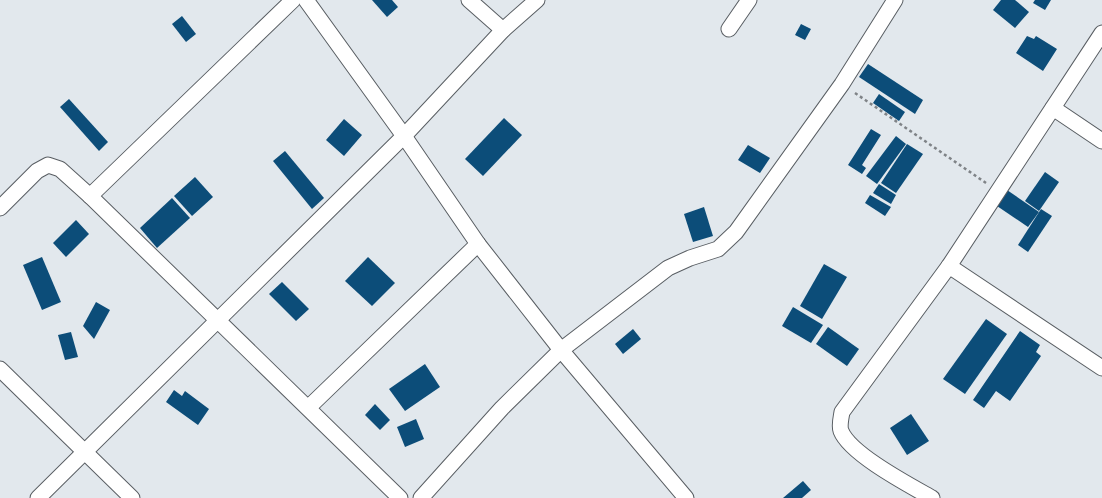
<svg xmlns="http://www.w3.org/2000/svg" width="1102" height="498" viewBox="0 0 1102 498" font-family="'Varela Round',sans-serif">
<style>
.building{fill:#0c4d79}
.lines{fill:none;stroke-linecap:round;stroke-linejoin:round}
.minor-casing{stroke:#595e63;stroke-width:17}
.path{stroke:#7f8387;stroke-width:2.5;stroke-dasharray:3 3;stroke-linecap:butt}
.minor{stroke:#fff;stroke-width:15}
</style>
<rect width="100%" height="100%" fill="#e2e8ed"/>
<g class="building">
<path d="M372,0h20l6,7 -11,10z"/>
<path d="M1001,0h14l14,12 -14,16 -22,-18z"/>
<path d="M1035,0h16l-6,10 -12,-7z"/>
<path d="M182,16l14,18 -10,8 -14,-18z"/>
<path d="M801,24l10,5 -6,11 -10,-5z"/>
<path d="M1027,36l7,3 2,-3 21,13 -14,22 -27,-18z"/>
<path d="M868,64l55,36 -8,14 -56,-37z"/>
<path d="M879,94l26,18 -6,9 -26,-18z"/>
<path d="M69,99l39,43 -9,9 -39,-44z"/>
<path d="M504,118l18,17 -39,41 -18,-17z"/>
<path d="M344,119l18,16 -18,21 -18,-16z"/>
<path d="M871,129l10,6 -19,30 4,3 -4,6 -14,-9z"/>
<path d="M896,136l10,8 -29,40 -11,-8z"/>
<path d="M907,144l16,10 -27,39 -15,-10z"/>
<path d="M748,145l22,13 -10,15 -22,-13z"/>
<path d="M285,151l39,47 -12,11 -39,-48z"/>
<path d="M1045,172l14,10 -20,29 -14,-10z"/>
<path d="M195,177l18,20 -21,19 -18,-20z"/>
<path d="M879,184l17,11 -5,9 -18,-11z"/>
<path d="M1007,190l32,22 -11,15 -31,-21z"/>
<path d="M870,195l21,12 -6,9 -20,-13z"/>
<path d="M172,198l18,20 -33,30 -17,-20z"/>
<path d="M704,207l9,29 -20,6 -9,-28z"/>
<path d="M1041,209l11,7 -24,36 -10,-7z"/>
<path d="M76,220l13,14 -23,23 -13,-14z"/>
<path d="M42,257l19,45 -19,8 -19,-45z"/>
<path d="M368,257l27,26 -23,23 -27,-25z"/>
<path d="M824,264l23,13 -25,42 -22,-13z"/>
<path d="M282,282l27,27 -13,12 -27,-27z"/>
<path d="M96,302l14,8 -16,29 -11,-13z"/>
<path d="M793,307l30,18 -12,18 -29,-17z"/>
<path d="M986,319l21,15 -42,60 -22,-15z"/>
<path d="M828,327l31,22 -12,17 -31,-22z"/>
<path d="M633,329l8,10 -18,15 -8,-10z"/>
<path d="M1020,331l20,14 -4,7 5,4 -31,45 -14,-10 -12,17 -11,-8z"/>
<path d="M71,332l7,25 -13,3 -7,-25z"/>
<path d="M425,364l15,23 -35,24 -16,-22z"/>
<path d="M174,390l8,6 3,-5 24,18 -11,16 -32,-23z"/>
<path d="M375,404l15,16 -10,10 -15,-15z"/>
<path d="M911,414l18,27 -22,14 -17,-27z"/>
<path d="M416,419l8,20 -19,8 -8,-20z"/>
<path d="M803,481l8,9 -9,8h-19z"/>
</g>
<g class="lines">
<g class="minor-casing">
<g id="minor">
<path d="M306,0l98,136 74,108 83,106 125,148"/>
<path d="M469,0l34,30"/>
<path d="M729,29l20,-29"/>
<path d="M1053,108l49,33"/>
<path d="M90,196l203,-196"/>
<path d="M0,208l37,-37 11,-6 12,4 30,27 310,302"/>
<path d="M949,266l153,102"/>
<path d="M0,369l132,129"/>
<path d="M309,407l169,-163"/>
<path d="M38,498l366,-362 99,-106 34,-30"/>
<path d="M421,498l81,-90 59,-58 107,-82 22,-10 28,-9 18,-17 106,-148 53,-84"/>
<path d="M932,498c-23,-13 -82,-44 -91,-67 -2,-5 0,-13 1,-19l107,-146 153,-233"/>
</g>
</g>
<path class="path" d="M855,93l131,90"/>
<use href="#minor" class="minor"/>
</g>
</svg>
